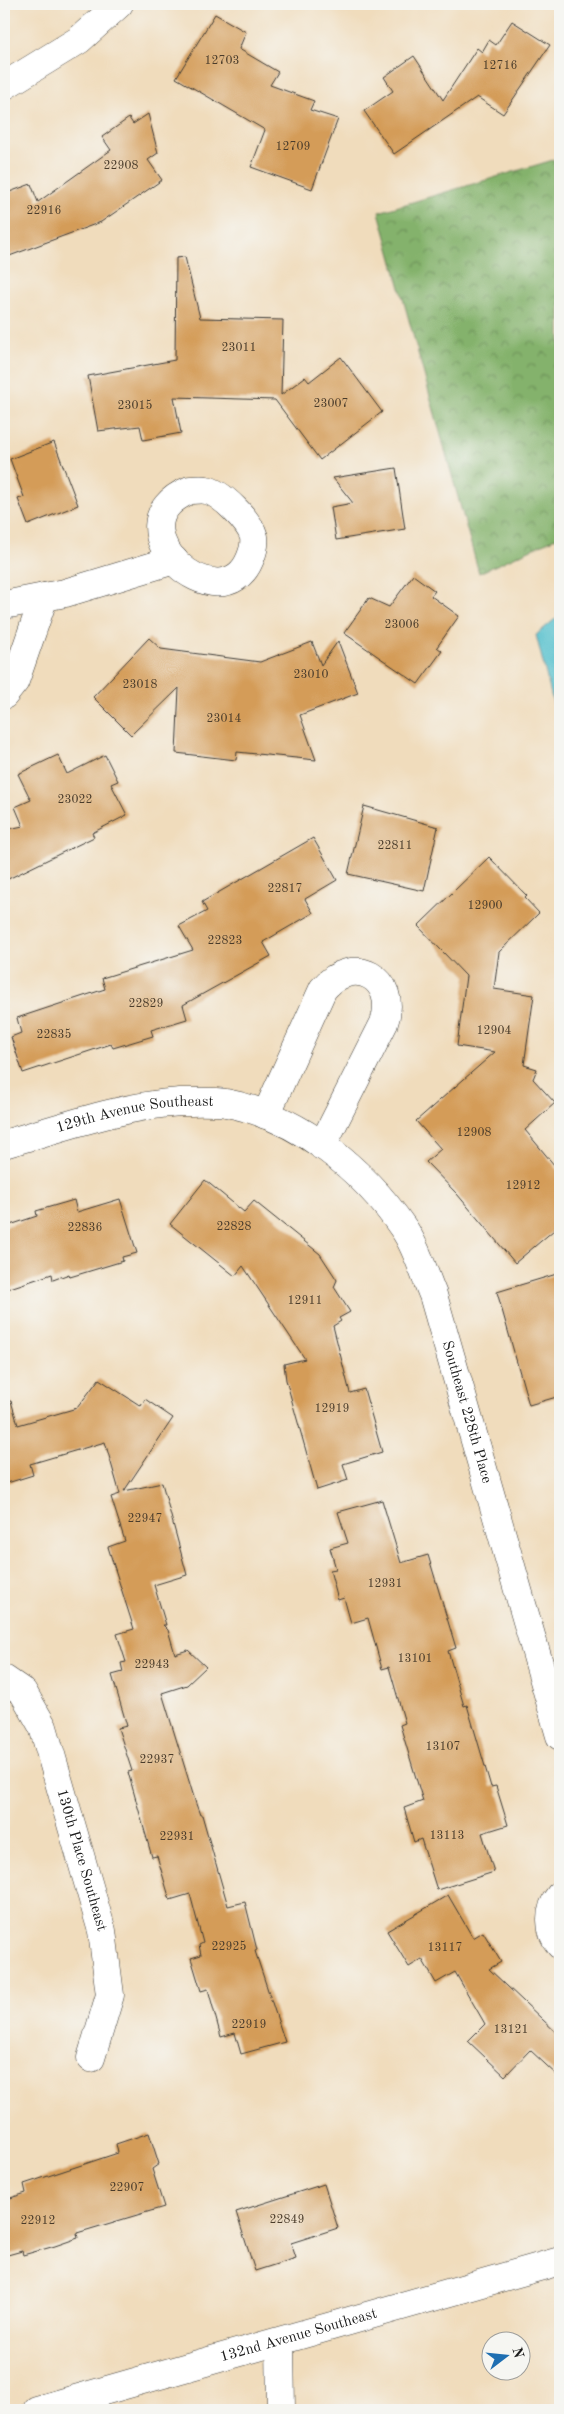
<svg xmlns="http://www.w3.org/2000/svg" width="564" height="2414" viewBox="0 0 564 2414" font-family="'Old Standard TT',serif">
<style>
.forest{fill:url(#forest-crowns);stroke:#506744}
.water{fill:#52bfcc;stroke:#376e74}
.building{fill:#d49c58}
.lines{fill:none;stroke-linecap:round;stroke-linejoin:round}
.street-casing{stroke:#3c3934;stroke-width:29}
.secondary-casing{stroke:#3c3934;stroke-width:29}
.street{stroke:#fff;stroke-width:28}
.secondary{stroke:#fff;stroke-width:28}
.labels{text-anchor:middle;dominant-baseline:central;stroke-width:4.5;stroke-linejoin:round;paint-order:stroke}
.number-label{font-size:12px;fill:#4a3c2b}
.street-label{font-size:15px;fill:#1c1c1c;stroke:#f6f6f2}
</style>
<defs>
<pattern id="forest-crowns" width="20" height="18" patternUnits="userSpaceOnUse" patternTransform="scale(1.25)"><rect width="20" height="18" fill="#84b26c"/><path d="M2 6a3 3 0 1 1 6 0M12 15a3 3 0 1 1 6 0" fill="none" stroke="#6b9058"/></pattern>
</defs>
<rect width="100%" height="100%" fill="#f6f6f2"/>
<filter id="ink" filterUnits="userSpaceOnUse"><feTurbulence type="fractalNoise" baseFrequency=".02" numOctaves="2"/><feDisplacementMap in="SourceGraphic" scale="10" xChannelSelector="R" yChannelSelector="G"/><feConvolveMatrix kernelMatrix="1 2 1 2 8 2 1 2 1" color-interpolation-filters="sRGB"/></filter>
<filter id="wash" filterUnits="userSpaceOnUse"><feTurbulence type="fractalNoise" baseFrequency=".0096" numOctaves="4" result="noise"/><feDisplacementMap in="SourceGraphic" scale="20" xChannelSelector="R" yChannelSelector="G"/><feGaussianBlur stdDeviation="1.12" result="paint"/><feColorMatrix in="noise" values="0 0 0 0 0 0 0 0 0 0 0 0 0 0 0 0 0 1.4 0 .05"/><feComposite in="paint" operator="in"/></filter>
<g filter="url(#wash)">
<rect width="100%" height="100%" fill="#f0dcbc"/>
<path class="forest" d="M560,158v378l-81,37 -100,-361z"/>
<path class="water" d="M560,615v115l-24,-95z"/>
<g id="blocks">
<g class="building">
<path d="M215,14l31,18 -7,17 39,23 -8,13 44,16 -4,9 28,9 -26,70 -61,-22 14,-37 -89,-52z"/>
<path d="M512,21l38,24 -47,69 -26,-17 -83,57 -30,-43 29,-20 -9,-14 30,-21 29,44 34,-52 5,4 7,-12 7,5z"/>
<path d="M148,114l10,39 -10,7 14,20 -61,42 -97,36v-64l27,-10 7,18 73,-52 -9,-13 27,-19 4,6z"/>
<path d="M185,257l15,61 83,2 -2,75 24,-18 4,5 32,-25 41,55 -62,48 -45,-60 -101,-3 7,36 -38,7 -3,-14 -42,5 -10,-55 87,-16 1,-102z"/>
<path d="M54,442l24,63 -50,20 -10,-26 6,-2 -14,-38z"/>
<path d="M396,468l9,61 -69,11 -5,-33 22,-4 -20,-25z"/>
<path d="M413,575l22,16 -4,5 28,20 -22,31 5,4 -24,33 -74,-51 25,-35 20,9z"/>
<path d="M149,638l12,11 99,13 52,-20 9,23 17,-24 20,52 -58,22 16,45 -79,-8 -1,8 -60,-7 3,-65 -48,47 -38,-38z"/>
<path d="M58,755l9,19 38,-19 13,26 -7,3 16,31 -35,18 2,4 -90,44v-51l19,-4 -8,-19 16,-7 -13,-26z"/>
<path d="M364,806l74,21 -14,64 -76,-17z"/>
<path d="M313,838l24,42 -32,19 8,14 -50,29 8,14 -88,49 4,14 -36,11 2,6 -40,12 -2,-4 -88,29 -12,-36 10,-4 -4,-15 88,-29 -3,-11 91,-28 -14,-24 28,-15 -5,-9z"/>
<path d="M489,857l38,39 -2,2 14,15 -40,39 -5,37 40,6 -10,70 13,4 -4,10 22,24 -30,27 35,42v53l-45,38 -58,-69 -31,-32 15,-13 -25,-28 79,-69 -38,-6 9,-70 -48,-50z"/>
<path d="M205,1180l39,32 10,-11 66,53 17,26 -3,7 16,25 -11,6 2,3 -8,5 17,67 14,-4 18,63 -39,12 5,16 -31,10 -31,-110 -2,-16 21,-5 -62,-93 -8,10 -65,-52z"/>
<path d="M120,1199l17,54 -15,4 1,4 -53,16 -1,-3 -16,6 -1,-6 -48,16v-63l33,-11 -1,-5 38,-11 3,12z"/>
<path d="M560,1273v123l-31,9 -32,-113z"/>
<path d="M99,1379l42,27 4,-7 28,19 -49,73 38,-8 25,92 -33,10 12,40h-3l5,5 7,24 13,-4 18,17 -19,18 -25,8 34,111 4,11h2l26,91 17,-4 12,48 -2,1 30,91 -44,12 -6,-21 -14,4 -13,-48 -7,2 -10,-33 10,-3 -2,-10 4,-2 -13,-49 -20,6 -13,-44 -5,1 -24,-85 4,-1 -14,-43 9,-2 -15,-51 11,-3 -2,-9 5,-1 -9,-28 17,-5 -26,-82 17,-6 -14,-44 9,-3 -15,-52 -75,22 3,11 -29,9v-82l7,-1 7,24 59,-17z"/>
<path d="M382,1500l19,63 27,-8 28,93 -8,3 16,55 3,-1 24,82 5,-1 12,39 -26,8 12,39 -57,18 -16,-51 -7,3 -10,-34 19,-7 -23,-76 5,-2 -16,-56 -7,2 -14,-51 -17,5 -7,-25 -6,2 -8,-30 6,-1 -6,-21 18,-5 -10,-31z"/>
<path d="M448,1895l25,43 10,-6 18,30 -12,7 71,67v42l-30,-28 -25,26 -37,-35 17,-17 -30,-52 -19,11 -14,-24 -13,8 -22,-36z"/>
<path d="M149,2133l10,31 -7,5 12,38 -87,26 1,5 -23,8 -32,9 -1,-4 -18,5v-56l22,-7 -2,-9 94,-31 -2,-9z"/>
<path d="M324,2184l14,44 -47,15 5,15 -41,13 -19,-59z"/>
</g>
</g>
</g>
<g filter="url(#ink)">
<use href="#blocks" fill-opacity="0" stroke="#3c3934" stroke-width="1"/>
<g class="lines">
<g class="street-casing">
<g id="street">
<path d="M4,86l75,-46 40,-36"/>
<path d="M190,490c5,0 11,-1 16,0 15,2 44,32 48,47 1,7 -1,15 -4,22 -28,69 -146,-33 -60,-69z"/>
<path d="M4,605l61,-12 109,-33"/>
<path d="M4,695l11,-14 29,-84"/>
<path d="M266,1115l57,-126c30,-36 76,-11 61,34l-62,123"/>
<path id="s1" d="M4,1144c57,-16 116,-38 176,-42 15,0 32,-1 46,1 72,13 137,66 178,126 13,19 20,45 29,66l127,441"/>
<path id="s2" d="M4,1679l19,13 20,35 59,204 8,64 -19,63"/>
<path d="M560,1895c-12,14 -12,36 0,50"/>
<path d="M280,2342l1,68"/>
</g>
</g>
<g class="secondary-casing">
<g id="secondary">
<path id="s3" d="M37,2410l523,-149"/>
</g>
</g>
<use href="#street" class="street"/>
<use href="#secondary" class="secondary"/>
</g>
</g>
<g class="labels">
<g class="number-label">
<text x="222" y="61">12703</text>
<text x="500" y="66">12716</text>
<text x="293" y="147">12709</text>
<text x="121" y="166">22908</text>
<text x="44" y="211">22916</text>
<text x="239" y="348">23011</text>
<text x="331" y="404">23007</text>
<text x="135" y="406">23015</text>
<text x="402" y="625">23006</text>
<text x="311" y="675">23010</text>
<text x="140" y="685">23018</text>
<text x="224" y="719">23014</text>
<text x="75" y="800">23022</text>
<text x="395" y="846">22811</text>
<text x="285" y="889">22817</text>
<text x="485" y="906">12900</text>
<text x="225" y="941">22823</text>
<text x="146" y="1004">22829</text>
<text x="494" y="1031">12904</text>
<text x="54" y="1035">22835</text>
<text x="474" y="1133">12908</text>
<text x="523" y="1186">12912</text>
<text x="234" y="1227">22828</text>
<text x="85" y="1228">22836</text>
<text x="305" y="1301">12911</text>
<text x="332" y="1409">12919</text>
<text x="145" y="1519">22947</text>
<text x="385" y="1584">12931</text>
<text x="415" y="1659">13101</text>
<text x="152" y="1665">22943</text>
<text x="443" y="1747">13107</text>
<text x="157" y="1760">22937</text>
<text x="447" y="1836">13113</text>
<text x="177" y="1837">22931</text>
<text x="229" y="1947">22925</text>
<text x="445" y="1948">13117</text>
<text x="249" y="2025">22919</text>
<text x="511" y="2030">13121</text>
<text x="127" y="2188">22907</text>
<text x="287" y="2220">22849</text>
<text x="38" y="2221">22912</text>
</g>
<g class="street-label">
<text stroke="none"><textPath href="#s1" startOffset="135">129th Avenue Southeast</textPath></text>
<text stroke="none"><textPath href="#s1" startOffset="645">Southeast 228th Place</textPath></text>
<text stroke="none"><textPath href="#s2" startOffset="202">130th Place Southeast</textPath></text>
<text stroke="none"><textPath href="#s3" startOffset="272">132nd Avenue Southeast</textPath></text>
</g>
</g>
<rect width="564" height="2414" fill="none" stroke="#f6f6f2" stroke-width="20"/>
<g transform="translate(506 2356) rotate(74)"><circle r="24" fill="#f6f6f2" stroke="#9f9f9c"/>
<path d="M0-4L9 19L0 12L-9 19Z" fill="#1f6fb2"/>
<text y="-8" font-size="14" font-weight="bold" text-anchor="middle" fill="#1c1c1c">N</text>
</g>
</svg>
